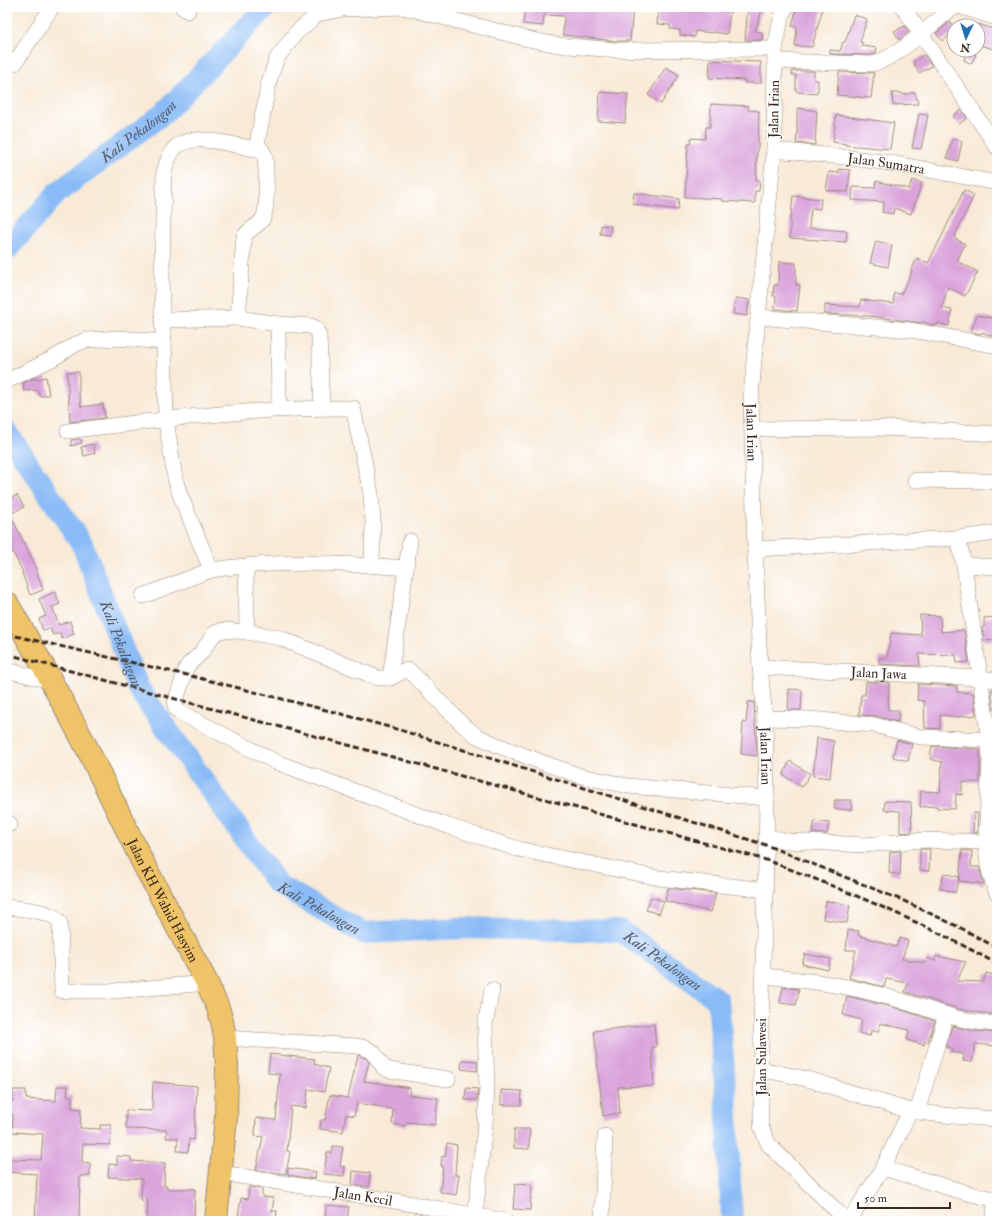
<svg xmlns="http://www.w3.org/2000/svg" width="1004" height="1228" viewBox="0 0 1004 1228" font-family="'IM FELL Double Pica',serif">
<style>
.lines{fill:none;stroke-linecap:round;stroke-linejoin:round}
.river{stroke:#8abbf6;stroke-width:22}
.building{fill:#daa4db}
.street-casing{stroke:#9a8a7a;stroke-width:16}
.primary-casing{stroke:#9a8a7a;stroke-width:24}
.street{stroke:#fff;stroke-width:15}
.primary{stroke:#efc469;stroke-width:22}
.rail{stroke:#3b2a1e;stroke-width:3;stroke-dasharray:6 3;stroke-linecap:butt}
.labels{text-anchor:middle;dominant-baseline:central;stroke-width:3;stroke-linejoin:round;paint-order:stroke}
.street-label{font-size:14px;fill:#3b2a1e;stroke:#fff}
.water-label{font-size:15px;font-style:italic;fill:#575d6a;stroke:#fff}
</style>
<rect width="100%" height="100%" fill="#fff"/>
<filter id="ink" filterUnits="userSpaceOnUse"><feTurbulence type="fractalNoise" baseFrequency=".025" numOctaves="2"/><feDisplacementMap in="SourceGraphic" scale="8" xChannelSelector="R" yChannelSelector="G"/><feConvolveMatrix kernelMatrix="1 2 1 2 8 2 1 2 1" color-interpolation-filters="sRGB"/></filter>
<filter id="wash" filterUnits="userSpaceOnUse"><feTurbulence type="fractalNoise" baseFrequency=".012" numOctaves="4" result="noise"/><feDisplacementMap in="SourceGraphic" scale="16" xChannelSelector="R" yChannelSelector="G"/><feGaussianBlur stdDeviation="0.9" result="paint"/><feColorMatrix in="noise" values="0 0 0 0 0 0 0 0 0 0 0 0 0 0 0 0 0 1.4 0 .05"/><feComposite in="paint" operator="in"/></filter>
<g filter="url(#wash)">
<rect width="100%" height="100%" fill="#f8ead7"/>
<g class="lines">
<g class="river">
<path id="s1" d="M7,250l50,-57 107,-80 102,-106"/>
<path id="s2" d="M7,432l75,112 57,146 139,195 85,48 98,-5 160,3 97,69 8,96 6,125"/>
</g>
</g>
<g id="blocks">
<g class="building">
<path d="M535,7l67,1 1,-1h9l21,2 -3,32h-15l-52,-6 1,-19 -20,-1 -1,11 -20,-2 2,-14 10,1z"/>
<path d="M659,7h57v3l14,2 -3,22 -15,-2v1l-17,-2v6l-15,-2v-5l-10,-1v-4l-13,-1z"/>
<path d="M748,7h5l9,3 -7,21 7,1v8h-17z"/>
<path d="M797,7h26l-11,40 -17,-1 2,-19 -5,-1z"/>
<path d="M854,15l13,4 -7,23 3,1 -1,3 15,2 -1,5 -5,2 -41,-1v-4l10,1 3,-9h2z"/>
<path d="M950,22l4,6v4l-12,9 -6,-8z"/>
<path d="M978,24l19,6v8l-4,11 -15,-5z"/>
<path d="M905,26l4,6 -10,8 -5,-9z"/>
<path d="M967,50l9,5 -5,9 -7,-4z"/>
<path d="M924,55l8,11 -13,7 -6,-11z"/>
<path d="M710,60l51,2v21h-16v-3l-36,-2z"/>
<path d="M666,67l13,8 -18,29 -13,-9z"/>
<path d="M792,71h22v9h4v11h-1v3l-20,-2 -1,-1v-16h-4z"/>
<path d="M839,72l35,1 -3,25 -34,-3z"/>
<path d="M600,92l28,2 -3,29 -27,-2z"/>
<path d="M915,92l3,12 -25,1 -1,-12h10l1,2z"/>
<path d="M711,104l37,2v4l11,1 -1,37h-1l-1,33h4l-1,10h-4v12l-33,-2v-2l-37,-2 3,-53h2l1,-6 14,1 1,-12h4z"/>
<path d="M797,108l20,3 -2,34 -19,-2 2,-13h-1z"/>
<path d="M961,110l6,8 -8,6 -6,-8z"/>
<path d="M919,114l9,1 -7,34 -9,-1z"/>
<path d="M836,115l58,8 -4,26 -45,-4 1,-1 -13,-2z"/>
<path d="M952,139l10,2 -4,20 -11,-3z"/>
<path d="M839,169l11,1 -2,22 -22,-2 3,-18 10,1z"/>
<path d="M912,180l10,3 -11,31 -17,-6 -1,6 -11,-2 2,-10 -32,-2 1,-13 22,1 1,-7 33,8z"/>
<path d="M964,190l10,5 -20,43 11,6 -8,17 21,11 -13,24 -17,-9 -6,21 10,2 -3,16 -11,-3 -1,3 -15,-4v1l-53,-7 -44,-2v-9l35,2 1,-7 32,4 1,-11 7,1 11,-22 -1,-1 6,-13 11,5 14,-27z"/>
<path d="M634,193l45,6 -1,11 -45,-6z"/>
<path d="M793,196l28,3 -1,10 -9,-1 -2,20 38,3 -1,11 -56,-4v-21h1z"/>
<path d="M601,225l10,1 -1,9 -10,-1z"/>
<path d="M876,241l16,4 -4,22 -18,-4z"/>
<path d="M779,262l17,1v22h4l-3,26 -22,-2 1,-13h-3l1,-11h4z"/>
<path d="M736,298l13,2 -2,16 -14,-2z"/>
<path d="M977,315l20,4v14l-2,4 -13,-5 -1,2 -10,-2z"/>
<path d="M67,372h12v24h1l1,11 22,-3 2,14 -35,4z"/>
<path d="M46,377l3,18 -9,1 -2,-6 -14,1 -1,-8 11,-5 1,2z"/>
<path d="M80,439l2,4 -11,3v-6z"/>
<path d="M93,444l2,9 -11,3 -3,-9z"/>
<path d="M17,495l7,12 -14,7 23,47 10,29 -13,5 -8,-22 1,-1 -16,-31v-41z"/>
<path d="M55,592l5,12 -8,3 7,18 11,-4 4,13 -12,5 -2,-6 -7,2 -3,-7 -7,2 -4,-11 7,-3 -7,-17z"/>
<path d="M920,615l20,1 1,16 23,-2 5,32 -12,1 -1,-8 -37,-1 1,12 -41,-2v-6h8l4,-25 30,2z"/>
<path d="M997,617v23l-13,1 -2,-13 2,-1v-9z"/>
<path d="M866,682h23l-1,28h11l-1,12 -22,-6 -17,-1 2,-20h4z"/>
<path d="M918,684l39,2v6l16,1 3,22 -18,2 -18,-2v14l-15,-1 -1,-27 -7,-1z"/>
<path d="M789,689l13,1 -1,20h-13z"/>
<path d="M991,690h4l2,9v10l-3,1z"/>
<path d="M748,702h6l3,54 -16,-2 2,-32 3,1z"/>
<path d="M817,738l17,3 -4,37 -17,-2z"/>
<path d="M897,740l15,4 -4,17 -15,-4z"/>
<path d="M932,746l48,3v33h-18v13l-6,-1 -1,15 -18,-1v-2l-17,1 1,-16 19,1 2,-30 -12,-3z"/>
<path d="M790,761l20,13 -8,13 -19,-12z"/>
<path d="M835,800h17l-1,10 -17,-1z"/>
<path d="M885,801l26,1 1,30 -12,1v-22l-16,-1z"/>
<path d="M974,813h4l-1,20h-4z"/>
<path d="M815,821l14,2 -2,11 -15,-1z"/>
<path d="M920,849h10l-1,22 -9,-1z"/>
<path d="M962,850l10,1 -1,16h8l5,17 -25,-3z"/>
<path d="M901,851l-1,24 -11,-2 1,-21z"/>
<path d="M944,873l15,4 -4,16 -15,-5z"/>
<path d="M668,888l48,5 -5,19 -46,-11z"/>
<path d="M651,897l13,4 -5,13 -13,-4z"/>
<path d="M826,901l24,4 -3,18 -24,-4z"/>
<path d="M848,930l11,1 -1,4 38,12 4,-9 8,3 -6,18 24,4 1,-5 8,3 1,-5 30,6 -9,19 26,1 3,-9 11,3v39l-35,-5 -57,-18 3,-9 -22,-4 -2,8 -35,-9 7,-28h-10z"/>
<path d="M805,954l26,5 -3,11 -26,-6z"/>
<path d="M783,987l16,2 -3,16 -16,-2z"/>
<path d="M847,996l49,12 39,13 -7,21 -3,-1 -1,4 -17,-5 2,-10 -29,-7 -2,9 -7,-2 -1,6 -11,-3 3,-13 -19,-5z"/>
<path d="M654,1024l2,23h-4l2,39 -36,1 2,26 -17,3 -9,-85z"/>
<path d="M952,1026l23,5 22,2v13l-22,-2 -3,18 -9,-1 1,-7 -13,-2 1,-4 -6,-1z"/>
<path d="M270,1054l45,5 -1,5 15,4 -5,24 -16,-3 -2,19 -15,-2 -4,45 3,1 -4,22 -30,-4 7,-33 -8,-1 1,-18 20,2 4,-46 -12,-1z"/>
<path d="M358,1055l9,4 2,3 -5,19 46,7 -1,7 29,3 -3,27 -29,-3v4l-14,-2 1,-15 -36,-6 -3,13 -8,-2 -3,18 -23,-3 1,-9h4l5,-25 18,3z"/>
<path d="M462,1060l15,1v10l-16,-2z"/>
<path d="M153,1082l44,4 -3,54 -5,-1 -1,13 -11,-1 1,-13h-12l1,-8 -41,-1v-19l26,1z"/>
<path d="M57,1086h11l-1,10h5v12l9,1 -1,19 20,1v-4h11l-1,20 -27,-1 -1,18 8,1v13h-10l-1,45h-44l2,-47 -30,-2v-13l34,1 2,-26 -31,-2 1,-18h-4l1,-13h3v-11h13v9l30,2z"/>
<path d="M466,1088l12,1 -1,11h-12z"/>
<path d="M501,1090l21,1 -1,14h-20z"/>
<path d="M514,1129h16l-1,20 -15,-1z"/>
<path d="M447,1143l10,2 -2,30h4l-3,20 -16,-3 3,-26h-2l1,-10 3,1z"/>
<path d="M333,1146l10,1 -3,19 5,1 -1,9 -20,-2 3,-22 5,1z"/>
<path d="M117,1156l14,1v4l34,2 -1,23h3v3h28l-1,32h-47l1,-20 -7,-1 1,-21 -34,-2 1,-13 8,1z"/>
<path d="M288,1168l28,4 -1,7 -27,-4z"/>
<path d="M353,1171l17,2 -1,14 -17,-2z"/>
<path d="M515,1184l17,1 -2,25 -17,-1z"/>
<path d="M249,1187l13,2v8l12,1 -2,13h5l-1,10h-14v-1l-24,-4 3,-18 7,1z"/>
<path d="M326,1205l23,2 -2,14h-22z"/>
</g>
</g>
</g>
<g filter="url(#ink)">
<use href="#blocks" fill-opacity="0" stroke="#9a8a7a" stroke-width="1"/>
<g class="lines">
<g class="street-casing">
<g id="street">
<path d="M182,7l6,4"/>
<path id="s3" d="M786,7l-5,11 -6,31 -1,101 -20,210 -3,40 4,149 5,118 5,51 2,80 -1,62 -5,171v96l8,18 78,76"/>
<path d="M903,7l94,140"/>
<path d="M962,7l35,11"/>
<path d="M775,61l97,3c24,-5 59,-39 79,-55l6,-2"/>
<path d="M7,64l8,-1 37,-56"/>
<path id="s4" d="M774,150l70,7 53,7 100,19"/>
<path d="M758,317l153,13 86,16"/>
<path d="M238,318l40,6 33,2 4,2 4,7 3,73"/>
<path d="M162,320l76,-2 6,-81c4,-8 13,-10 18,-17 7,-9 4,-51 3,-64l-3,-6 -6,-1"/>
<path d="M278,324l1,85"/>
<path d="M7,381l45,-22 24,-15 11,-4 32,-2 45,4"/>
<path d="M752,429l135,-1 110,6"/>
<path d="M68,431c95,-11 189,-24 285,-23l18,86 2,29 -1,43"/>
<path d="M915,480l66,1 16,1"/>
<path d="M958,538l39,-5"/>
<path d="M755,549l203,-11 6,27 25,175 1,19 -4,83 11,1"/>
<path d="M964,565l33,2"/>
<path d="M246,567l1,65"/>
<path d="M406,568c-64,-5 -131,-8 -195,2l-32,-78 -4,-14 -9,-58 -2,-78 -2,-22v-49l2,-99c3,-8 4,-16 10,-23 17,-19 60,-3 82,0l13,-67 8,-24 19,-25 22,-19 25,-5 60,-2 125,32 30,6 57,5 160,-1"/>
<path d="M143,596l68,-26"/>
<path id="s5" d="M760,667l220,11 17,2"/>
<path d="M7,670l43,11"/>
<path d="M390,678l20,-137"/>
<path d="M765,718l44,1 65,6 47,12 68,3"/>
<path d="M7,822l3,2"/>
<path d="M766,837l22,4 76,4 58,-5 64,2c0,19 3,34 11,51"/>
<path d="M766,890l-107,-12 -141,-29 -70,-23 -172,-64 -95,-49 -5,-4 -1,-6 11,-34 3,-5 12,-11 14,-20 8,-3 24,2 33,6 98,40h12l16,-8 4,1 53,54 14,11 20,9 44,17 40,14 47,10 139,12"/>
<path d="M7,907c13,2 47,3 53,16l2,68h52l93,-8"/>
<path d="M763,976c42,4 84,9 125,21 28,7 54,19 82,24 9,2 18,2 27,3"/>
<path d="M225,1038l132,8 9,2 7,4 11,16 10,3 54,8"/>
<path d="M761,1069l50,11 99,31 43,5 44,3"/>
<path d="M917,1112l29,-97"/>
<path d="M883,1168l84,25 26,6 2,2 -1,20"/>
<path id="s6" d="M221,1173l186,30 98,18"/>
<path d="M475,1216l10,-91 2,-38 -2,-63 7,-34"/>
<path d="M602,1221l3,-85"/>
<path d="M849,1221l34,-53 27,-57"/>
</g>
</g>
<g class="primary-casing">
<g id="primary">
<path id="s7" d="M7,603l35,61 45,84 56,115 64,120 11,25 4,13 3,17 2,27 -1,52 -10,104"/>
</g>
</g>
<use href="#street" class="street"/>
<use href="#primary" class="primary"/>
<g class="rail">
<path d="M7,634l184,42 143,36 66,18 366,115 138,56 57,27 36,20"/>
<path d="M7,654l360,96 399,110c79,30 157,62 231,104"/>
</g>
</g>
</g>
<g class="labels">
<g class="street-label">
<text transform="translate(774 109) rotate(-89)">Jalan Irian</text>
<text stroke="none"><textPath href="#s4" startOffset="113">Jalan Sumatra</textPath></text>
<text stroke="none"><textPath href="#s3" startOffset="428">Jalan Irian</textPath></text>
<text stroke="none"><textPath href="#s5" startOffset="119">Jalan Jawa</textPath></text>
<text stroke="none"><textPath href="#s3" startOffset="752">Jalan Irian</textPath></text>
<text stroke="none"><textPath href="#s7" startOffset="336">Jalan KH Wahid Hasyim</textPath></text>
<text transform="translate(761 1057) rotate(-90)">Jalan Sulawesi</text>
<text stroke="none"><textPath href="#s6" startOffset="144">Jalan Kecil</textPath></text>
</g>
<g class="water-label">
<text stroke="none"><textPath href="#s1" startOffset="178">Kali Pekalongan</textPath></text>
<text stroke="none"><textPath href="#s2" startOffset="242">Kali Pekalongan</textPath></text>
<text stroke="none"><textPath href="#s2" startOffset="578">Kali Pekalongan</textPath></text>
<text stroke="none"><textPath href="#s2" startOffset="938">Kali Pekalongan</textPath></text>
</g>
</g>
<rect width="1004" height="1228" fill="none" stroke="#fff" stroke-width="24"/>
<g transform="translate(966 38) rotate(184)"><circle r="19" fill="#ffffff" stroke="#b1aaa5"/>
<path d="M0-3L7 15L0 10L-7 15Z" fill="#1f6fb2"/>
<text y="-6" font-size="11" font-weight="bold" text-anchor="middle" fill="#3b2a1e">N</text>
</g>
<path d="M858 1202v6h92v-6" fill="none" stroke="#3b2a1e" stroke-width="2"/>
<text x="864" y="1202" font-size="12" fill="#3b2a1e" stroke="#ffffff" stroke-width="3" paint-order="stroke">50 m</text>
</svg>
